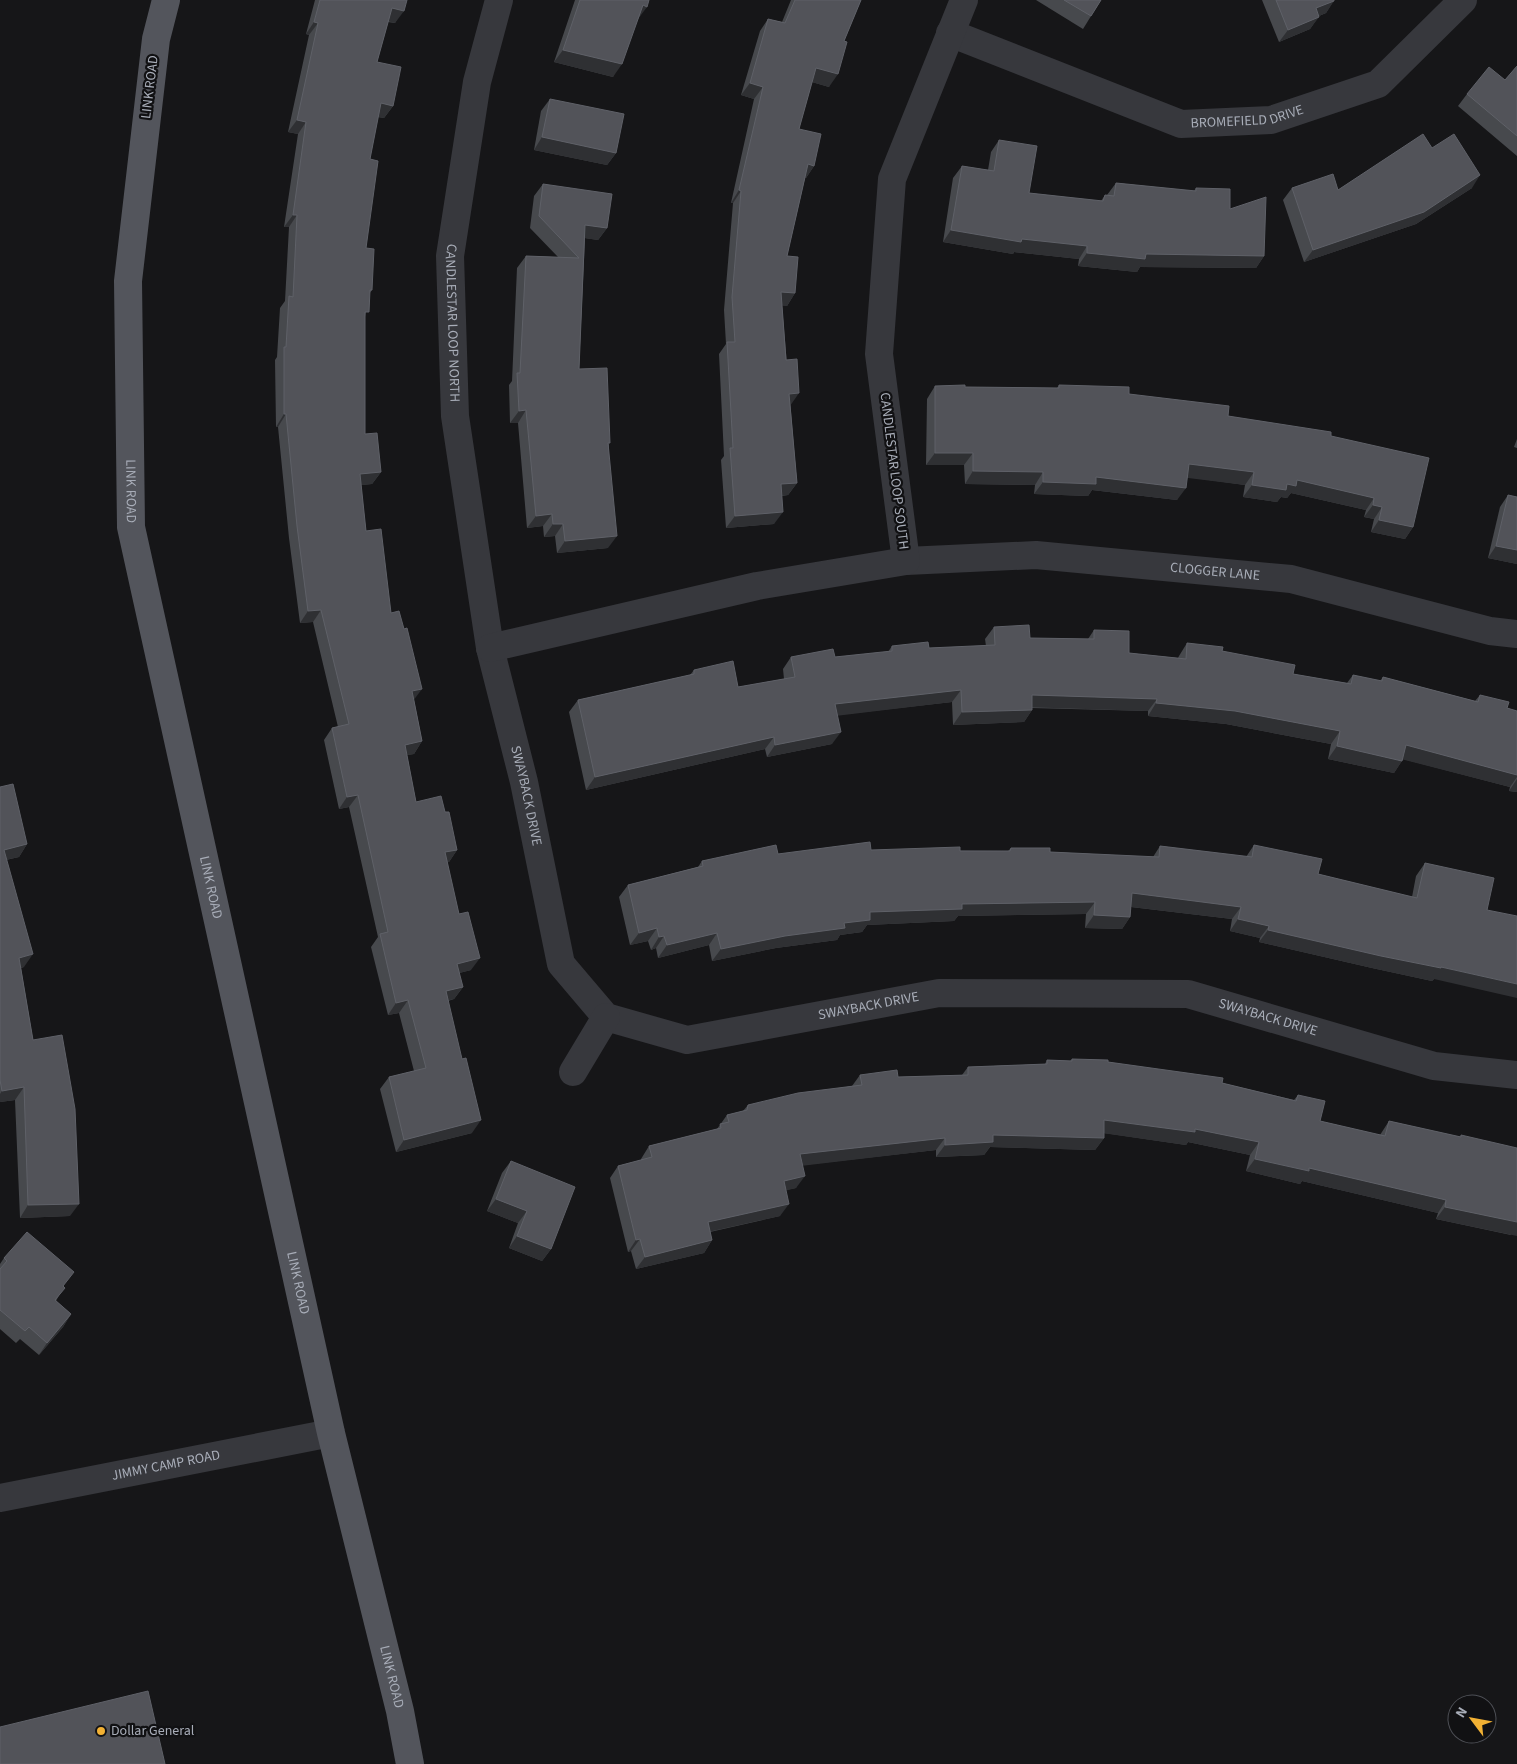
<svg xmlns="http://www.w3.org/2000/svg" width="1517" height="1764" viewBox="0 0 1517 1764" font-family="'Source Sans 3',sans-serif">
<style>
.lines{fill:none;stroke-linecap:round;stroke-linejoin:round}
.minor{stroke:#37383d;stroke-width:28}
.major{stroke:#53555c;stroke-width:28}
.wall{fill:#47494d}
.shaded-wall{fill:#2f3033}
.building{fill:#525359;stroke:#5f6168}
.poi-dot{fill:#f2b134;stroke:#111113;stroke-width:2}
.labels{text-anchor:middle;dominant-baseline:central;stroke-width:4.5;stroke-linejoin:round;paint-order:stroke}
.street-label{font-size:14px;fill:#a8adb8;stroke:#111113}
.poi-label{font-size:14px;fill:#a8adb8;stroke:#111113;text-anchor:start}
</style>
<rect width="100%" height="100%" fill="#161618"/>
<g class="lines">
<g class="minor">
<path id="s1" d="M499,0l-22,82 -27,174 5,160 35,232 34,134 37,182 45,53 81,23 252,-47 249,1 246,72 83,9"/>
<path id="s2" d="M950,33l231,91 90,-4 107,-36 85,-84"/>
<path id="s3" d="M906,561l130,-6 255,24 199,52 27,3"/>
<path d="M490,648l267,-62 149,-25 -27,-207 13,-175 72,-179"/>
<path d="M573,1072l33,-55"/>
<path id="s4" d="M0,1498l331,-65"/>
</g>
<path class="major" id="s5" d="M166,0l-10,39 -28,242 3,246 200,906 69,278 10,53"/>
</g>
<g class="wall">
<path d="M315,0h92l-12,23 -7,-1 -11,40 16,44 -9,12 -6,-1 -8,42 -4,89 6,42 -3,4 -4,23v117l16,38 -9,12 -11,1 5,46 25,82 23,87 8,41 -8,13 -7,1 9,47 29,10 12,38 -8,12h-2l24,108 -12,3 4,14 -9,12 -6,2 24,132 -76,19 -16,-63 9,-12 25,-6 -15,-58 -11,2 -17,-68 7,-10 -29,-130 -10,2 -15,-69 8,-12 6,-1 -25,-105 -13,1 -11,-85 -11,-111h-2l-1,-67 2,-3 3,-49 5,-7 4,-74h-5l14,-93 -10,-2 21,-97 -3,-1z"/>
<path d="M575,0h74l-11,19 -25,58 -59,-15z"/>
<path d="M791,0h70l-17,41 -15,46 -17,-5 -13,47 15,37 -8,12h-1l-18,78 8,37 -8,13 -5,-1 15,178 -9,12 -6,1 -8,28 -48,4 -5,-68 3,-4 -5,-102 7,-10 -2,-34 9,-107h-2l23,-104 -13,-4 19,-64 8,-12 14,3z"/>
<path d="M1036,0h65l-18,29z"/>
<path d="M1262,0h72l-8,13 -7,3 -9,13 -31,13z"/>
<path d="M1517,66v90l-59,-50 9,-12 38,-14z"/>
<path d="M550,99l66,54 -9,12 -73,-15 7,-39z"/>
<path d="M999,140l30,53 72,8 4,-6h2l9,-12 78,8 2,-3 68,68 -8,12 -116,-1 -3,5 -59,-6 1,-7 -65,-7 -1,2 -70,-12 10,-64 9,-12 26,4 3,-18z"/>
<path d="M1432,148l40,40 -56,36 -112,38 -21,-62 9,-12 46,2z"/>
<path d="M543,184l64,44 -9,12 -13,-2 -6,131 30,76 -1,103 -51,5 -2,-17 -11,1 -1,-11 -16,2 -9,-105h-8l-1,-38 3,-4 5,-113 9,-12 32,1 -28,-29 4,-32z"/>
<path d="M1059,385l70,9 99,22 103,20 82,91 -8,12 -34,-7 3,-13 -10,-2 2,-7 -75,-17 -4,5 -6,-1 -4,5 -34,-5 2,-12 -58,-8 -10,23 -85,-10 -4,6 -54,-2 1,-9 -70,-1 -1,-19h-38l1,-66 8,-13 30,1 92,1z"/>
<path d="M1517,439v9l-3,-1z"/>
<path d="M1508,495l9,2v67l-29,-6 12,-51z"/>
<path d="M994,627l36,11 58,1 6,-9 35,23 49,5 1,-2 8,-13 35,8 71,23 54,9 6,-8 27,6 3,-4 92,24 5,-6 27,13 10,3v81l-8,-1 1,-4 -107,-28 -9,14 -66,-14 3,-15 -105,-20 -78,-8v-5l-116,-3v2l-8,12 -71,3 -1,-23 -115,13 -5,29 -65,13 -2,-8 -179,41 -17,-78 9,-12 112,-25 4,-5 44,17 46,-8 -1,-10 8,-12h44l53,-5 4,-6 37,2 57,-2 -1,-7z"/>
<path d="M0,787l27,57 -8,13 -13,3 18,107 -3,1 12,72 37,176 -50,2 -5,-118 -15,2z"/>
<path d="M1254,845l64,29 94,23 4,-21 9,-13 9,116 -2,2 -60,-13 -113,-26 1,-4 -30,-7 2,-12 -101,-12 -1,10 -8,12 -37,-1 1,-14 -128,2 -4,5 -87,4 -5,7 -22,3 -3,5 -61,8 -64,13 -3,-16 -51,13 -2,-10 -5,2 -3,-9 -18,4 -11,-48 9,-12 70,-18 4,-6 76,-7 93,-4 137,1 3,-3 39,4 103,5 7,-11 86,11z"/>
<path d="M1072,1059l36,3 114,21 72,17 4,-5 22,26 60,14 9,-14 71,16 1,-2 50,100 -75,-16 2,-6 -136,-32 -2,3 -54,-13 4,-16 -62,-13 -2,3 -82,-12v5l-9,12 -105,-3 -6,8 -48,2v-7l-133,15 -7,23 -10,2 -6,26 -70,16 2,8 -8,13 -68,16 -5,-18 -3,1 -18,-74 8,-12 23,-6v-1l8,-13 68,-17 10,-14 16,-4 5,-6 104,-19 8,-11 38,2 64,-2 6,-8 77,-3 2,-4 23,1z"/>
<path d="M511,1161l40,88 -9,12 -33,-13 9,-25 -31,-12 15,-38z"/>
<path d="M4,1258l60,28 -8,15 15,13 -8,13 -24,28 -19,-16 -4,4 -16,-14v-65z"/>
</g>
<g class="shaded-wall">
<path d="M1334,1l-8,12 -19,8 9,-13z"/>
<path d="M643,5l4,2 -9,12z"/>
<path d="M392,8l12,3 -9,12 -12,-3z"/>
<path d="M1319,17l-9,12 -31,13 9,-12z"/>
<path d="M314,22l4,1 -9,12 -3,-1z"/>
<path d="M563,50l59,14 -9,13 -59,-15z"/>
<path d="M816,68l22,6 -9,13 -21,-6z"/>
<path d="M750,83l13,4 -9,12 -13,-4z"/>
<path d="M381,103l12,3 -9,12 -12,-2z"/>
<path d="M297,120l9,2 -8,12 -10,-2z"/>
<path d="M542,137l74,16 -9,12 -73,-15z"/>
<path d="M808,164l6,2 -8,12 -7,-2z"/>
<path d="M1480,175l-8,13 -56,36 -112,38 9,-12z"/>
<path d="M739,190l2,1 -8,12h-2z"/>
<path d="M293,215h4l-8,12h-5z"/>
<path d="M585,225l22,3 -9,12 -21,-3z"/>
<path d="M951,230l136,16 -8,13 -65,-7 -1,2 -70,-12z"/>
<path d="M1087,253l177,3 -8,12 -116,-1 -3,5 -59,-6z"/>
<path d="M781,292l14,1 -8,13 -15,-1z"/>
<path d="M799,393l-9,13 -1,-12z"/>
<path d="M526,410l-8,13h-8l9,-12z"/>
<path d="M284,414h2l-8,13h-2z"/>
<path d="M935,453h38l-9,12h-38z"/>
<path d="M1189,464l65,8 -9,13 -65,-8z"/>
<path d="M973,471l70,1 -8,13 -70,-1z"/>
<path d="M381,472l-9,12 -20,2 8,-12z"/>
<path d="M1096,477l90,11 -9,12 -85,-10 -4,6 -54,-2 9,-12z"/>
<path d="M1297,480l77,18 -8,12 -75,-17 -4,5 -6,-1 -4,5 -34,-5 9,-12 35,-1z"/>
<path d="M797,483l-9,12 -16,2 9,-13z"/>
<path d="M1373,505l9,2 -8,12 -10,-2z"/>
<path d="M783,512l-9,12 -48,4 9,-12z"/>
<path d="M552,514l-9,12 -16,2 9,-12z"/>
<path d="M1379,520l34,7 -8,12 -34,-7z"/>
<path d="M553,524h10l-8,12 -11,1z"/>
<path d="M617,536l-9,12 -51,5 8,-12z"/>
<path d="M1496,546l21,4v14l-29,-6z"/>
<path d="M321,610l-8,12 -13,1 8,-12z"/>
<path d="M422,689l-9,12 -1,-10z"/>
<path d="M961,690l-9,12 -125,15 8,-13z"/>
<path d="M1032,695l125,4 -9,12 -125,-4z"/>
<path d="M1156,703l79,8 105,20 -9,13 -105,-20 -78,-8z"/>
<path d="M1032,710l-8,12 -71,3 9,-13z"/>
<path d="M841,732l-9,12 -65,13 8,-12z"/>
<path d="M774,737l-9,12 -179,41 9,-13z"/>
<path d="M422,741l-8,13 -18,3 9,-12z"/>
<path d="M1406,745l111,30v2l-7,10 -113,-29z"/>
<path d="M1337,746l65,15 -8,12 -66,-14z"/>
<path d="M1517,779v13l-8,-1z"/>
<path d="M358,795l-9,12 -10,2 8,-12z"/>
<path d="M27,844l-8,13 -19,4 4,-11z"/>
<path d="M457,850l-8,12 -12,3 8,-13z"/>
<path d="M1132,893l109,14 -9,12 -109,-13z"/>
<path d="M1095,902l-9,12 -128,2 -4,5 -87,4 -5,7 -22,3 -3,5 -61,8 -64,13 9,-12 123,-26 26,-11 92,-8z"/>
<path d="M1094,915l36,2 -8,12 -37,-1z"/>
<path d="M1238,919l31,7 -9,12 -30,-7z"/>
<path d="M657,928l-9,13 -18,4 9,-12z"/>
<path d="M1268,930l173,37 76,17v14l-83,-19 -2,2 -60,-13 -113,-26z"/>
<path d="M717,933l-8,12 -51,13 9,-13z"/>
<path d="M664,936l-8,12 -5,2 8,-13z"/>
<path d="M33,954l-9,13 -13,3 8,-12z"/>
<path d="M480,958l-9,12 -23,6 9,-12z"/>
<path d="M463,987l-9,12 -17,4 9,-12z"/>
<path d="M408,1000l-9,13 -11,2 8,-12z"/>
<path d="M24,1087l-9,13 -15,2v-8l2,-3z"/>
<path d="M481,1120l-9,13 -76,19 8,-12z"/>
<path d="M1104,1120l91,9 64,13 -9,13 -62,-13 -2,3 -91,-13z"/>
<path d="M993,1135l111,3 -9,12 -105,-3 -6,8 -48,2 9,-12z"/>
<path d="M945,1138l-9,12 -144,17 8,-13z"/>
<path d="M1255,1159l54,9 137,32 -8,13 -136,-32 -2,3 -54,-13z"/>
<path d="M805,1176l-9,12 -20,5 8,-12z"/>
<path d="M496,1199l31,12 -9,12 -31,-12z"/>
<path d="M79,1204l-9,12 -50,2 8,-13z"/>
<path d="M789,1204l-9,12 -81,18 9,-12z"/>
<path d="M1445,1207l72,15v14l-81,-17z"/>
<path d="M517,1236l34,13 -9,12 -33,-13z"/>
<path d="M640,1239l-9,12 -3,1 8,-12z"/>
<path d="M712,1240l-8,13 -68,16 9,-12z"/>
<path d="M71,1314l-8,13 -24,28 8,-12z"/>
</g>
<g class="building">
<path d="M320,0h87l-3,11 -12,-3 -15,54 24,5 -8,39 -12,-3 -11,56 8,2 -12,87 8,1 -2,41h-2l-1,22h-4v122l12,-1 4,39 -21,2 6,57 15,-2 10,84 8,-2 5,18 3,-1 15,61 -10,2 10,50 -17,4 11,57 25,-6 4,16h4l8,38 -12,2 14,62 9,-2 12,46 -23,6 6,23 -17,4 16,68 4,-1 15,62 -77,20 -15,-63 37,-9 -18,-68 -12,3 -16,-69 8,-2 -30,-137 -11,2 -15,-69 17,-4 -28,-114 -13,1 -11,-85 -11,-112h-2v-67h2l3,-51 4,1 4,-82h-4l13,-93 -9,-2 21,-97 -4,-1z"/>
<path d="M580,0h69l-2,7 -4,-2 -21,59 -59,-14z"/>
<path d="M795,0h66l-17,41 3,1 -9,32 -22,-6 -17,61 22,5 -7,32 -6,-2 -21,92 11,1 -3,36 -14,-1 5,68 11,-1 2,34 -10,1 8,89 -16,1 2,28 -48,4 -5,-68h3l-6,-106h8l-3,-45 9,-106 -2,-1 24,-103 -13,-4 18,-64 17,4z"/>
<path d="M1064,0h37l-10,16z"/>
<path d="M1276,0h58v1l-18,7 3,9 -31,13z"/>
<path d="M1517,66v70l-50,-42 22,-27 16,13z"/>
<path d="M550,99l74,15 -8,39 -74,-16z"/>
<path d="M1423,134l9,14 22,-14 26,41 -56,37 -111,38 -21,-62 41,-14 5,16z"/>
<path d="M999,140l38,6 -8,47 74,8 2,-6 9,1 2,-13 80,8v-3l34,1v20l36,-12 -2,59 -118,-2 -1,5 -58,-6v-7l-65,-7 -1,3 -70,-12 11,-64 32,5z"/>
<path d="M543,184l69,10 -5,34 -22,-3 -6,144 28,-1 3,75h-2l9,93 -52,5 -2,-17h-10l-1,-10 -16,2 -10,-106 -7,1 -2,-38h3l6,-117 53,2 -40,-42z"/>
<path d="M965,385v2l94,1v-3l70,2v7l100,12 -1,10 103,16v4l98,22 -16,69 -34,-7 3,-13 -9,-2 1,-7 -77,-18 -1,6 -9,-2 -1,6 -34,-5 2,-13 -65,-8 -3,24 -90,-11v7l-53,-2v-10l-70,-1v-18h-38v-67z"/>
<path d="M1508,495l9,2v53l-21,-4z"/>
<path d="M1029,625l1,13 64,1v-9l35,1v22l57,6 1,-16 36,4 -1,4 73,14 -2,9 58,10 2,-9 29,6 1,-4 95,25 2,-7 29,7 -2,6 10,3v64l-111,-30 -4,16 -65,-15 3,-15 -105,-20 -79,-8 1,-4 -125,-4v15l-70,2 -1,-22 -126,14 6,28 -66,13 -1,-8 -179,40 -17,-77 116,-26v-4l39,-9 5,26 57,-10 -4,-20 42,-8 2,8 57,-6v-5l36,-4 1,6 66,-3 -1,-18z"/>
<path d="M13,784l14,60 -23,6 29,104 -14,4 14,82 29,-5 13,74 4,95 -51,1 -4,-118 -22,4 -2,-11v-293z"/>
<path d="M870,842l1,8 89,-3v4h50l1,-3h39v4l109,5 1,-11 92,11 2,-12 68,14 -4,15 99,24 8,-35 69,15 -7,32 30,6v68l-76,-17v1l-60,-12 -113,-26 1,-4 -31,-7 3,-12 -109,-14 -2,24 -36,-2 1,-13 -133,2v5l-92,3v8l-26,3 1,5 -60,8 -64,13 -4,-16 -50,12 -3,-9 -5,1 -2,-9 -18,5 -11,-48 75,-19 -1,-5 74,-16 2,9z"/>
<path d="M1072,1059l36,1v2l115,16 -1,5 74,18 2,-6 27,6 -5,20 65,15 4,-15 72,16v-2l56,13v74l-72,-15 1,-7 -137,-32v3l-54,-12 4,-17 -64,-13v3l-91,-12v18l-111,-3v7l-48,3v-7l-145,16 5,22 -21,5 5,23 -81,18 4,18 -67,17 -5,-18 -4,1 -18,-74 34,-9 -3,-11 72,-18 -1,-4 9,-2 -2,-7 20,-5 1,-5 50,-12 64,-8 -2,-10 37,-5 1,7 70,-2v-8l79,-3v-4l25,1z"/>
<path d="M511,1161l64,26 -24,62 -34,-13 10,-25 -31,-12z"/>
<path d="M27,1232l47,40 -11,14 2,2 -10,12 16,14 -24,29 -18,-16 -4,4 -25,-21v-41l7,-8 -3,-3z"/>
<path d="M148,1691l17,73h-165v-37z"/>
</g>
<circle class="poi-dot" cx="101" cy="1731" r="5"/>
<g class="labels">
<g class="street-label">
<text transform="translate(150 87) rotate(-83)">LINK ROAD</text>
<text stroke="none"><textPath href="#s2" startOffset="315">BROMEFIELD DRIVE</textPath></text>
<text stroke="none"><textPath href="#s1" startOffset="328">CANDLESTAR LOOP NORTH</textPath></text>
<text transform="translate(894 471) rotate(83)">CANDLESTAR LOOP SOUTH</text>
<text stroke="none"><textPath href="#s5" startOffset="494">LINK ROAD</textPath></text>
<text stroke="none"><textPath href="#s3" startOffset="310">CLOGGER LANE</textPath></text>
<text stroke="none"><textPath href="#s1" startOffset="808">SWAYBACK DRIVE</textPath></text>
<text stroke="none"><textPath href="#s5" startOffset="899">LINK ROAD</textPath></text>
<text stroke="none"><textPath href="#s1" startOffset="1318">SWAYBACK DRIVE</textPath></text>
<text stroke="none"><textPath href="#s1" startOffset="1722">SWAYBACK DRIVE</textPath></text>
<text stroke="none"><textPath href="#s5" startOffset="1304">LINK ROAD</textPath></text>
<text stroke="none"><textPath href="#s4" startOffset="169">JIMMY CAMP ROAD</textPath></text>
<text stroke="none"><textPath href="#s5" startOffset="1709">LINK ROAD</textPath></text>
</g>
<g class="poi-label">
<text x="111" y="1731">Dollar General</text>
</g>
</g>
<g transform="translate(1472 1719) rotate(302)"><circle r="24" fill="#111113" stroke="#4d4f55"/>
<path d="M0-4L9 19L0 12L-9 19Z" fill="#f2b134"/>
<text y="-8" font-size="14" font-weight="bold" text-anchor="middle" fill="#a8adb8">N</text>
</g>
</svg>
